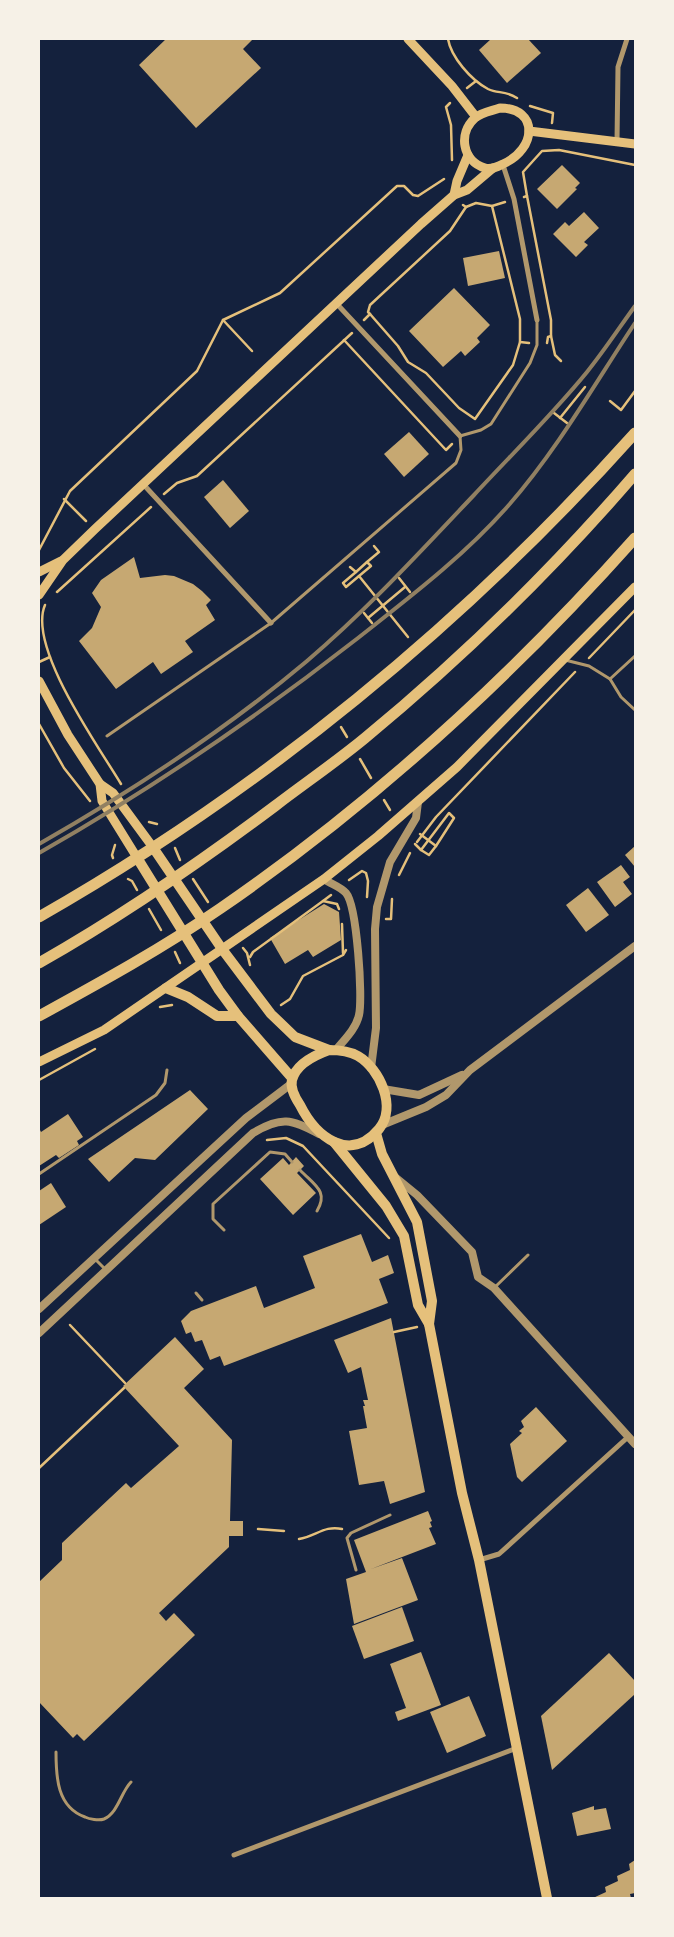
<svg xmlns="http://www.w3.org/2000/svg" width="674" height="1937" viewBox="0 0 674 1937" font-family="Cabin,sans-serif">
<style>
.building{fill:#c6a872}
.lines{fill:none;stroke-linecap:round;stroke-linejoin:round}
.path{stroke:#e5c07b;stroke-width:2.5}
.service{stroke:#b1986c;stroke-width:3}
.minor{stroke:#b1986c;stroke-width:5}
.tertiary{stroke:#b1986c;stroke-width:8}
.secondary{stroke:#e5c07b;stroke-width:9}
.primary{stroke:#e5c07b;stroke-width:10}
.motorway{stroke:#e5c07b;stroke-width:11}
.rail{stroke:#918062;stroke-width:4}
</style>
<rect width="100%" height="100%" fill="#14213d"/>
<g class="building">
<path d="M166,39h87l-10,10 18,19 -65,60 -57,-63z"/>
<path d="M491,39h37l13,14 -34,30 -28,-33z"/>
<path d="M562,165l18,18 -5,5 2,1 -20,20 -20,-20z"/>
<path d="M584,212l15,16 -15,14 4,3 -12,12 -23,-23 12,-12 4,4z"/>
<path d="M499,251l6,27 -37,8 -5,-28z"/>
<path d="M454,288l36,37 -13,13 3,4 -15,14 -4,-5 -18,16 -34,-36z"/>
<path d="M409,432l20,22 -25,23 -20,-23z"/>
<path d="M223,480l26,31 -19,17 -26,-31z"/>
<path d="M134,557l6,21 25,-3 9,1 19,8 9,7 9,9 -5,5 9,15 -30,21 8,11 -32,22 -8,-12 -37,27 -37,-48 13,-13 9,-21 -9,-14 9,-13z"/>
<path d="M635,846v21l-10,-12z"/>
<path d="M621,865l9,12 -7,5 9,12 -17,13 -18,-25z"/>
<path d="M588,888l21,27 -23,17 -20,-27z"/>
<path d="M324,904l15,8 2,28 -28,17 -5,-7 -23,14 -15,-26z"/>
<path d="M190,1090l18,19 -53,51 -20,-2 -26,24 -21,-23z"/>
<path d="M68,1114l15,23 -6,4 2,4 -20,13 -3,-3 -17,11v-38l2,4z"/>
<path d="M296,1157l8,9 -7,7 19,20 -23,22 -33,-36 23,-21 6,7z"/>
<path d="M51,1183l15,24 -27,18v-34z"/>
<path d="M361,1234l11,28 16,-7 6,18 -15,6 9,24 -164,63 -4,-10 -10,4 -8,-20 -7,2 -4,-10 -5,2 -5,-13 10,-10 65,-25 8,22 51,-20 -12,-32z"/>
<path d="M391,1318l34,174 -35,12 -6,-23 -25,4 -10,-54 18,-3 -4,-22h2l-2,-6h5l-7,-33 -13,6 -14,-33z"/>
<path d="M175,1337l29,32 -20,19 48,52 -2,81h13v15h-14v11l-70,66 7,8 8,-8 21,22 -111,106 -7,-7 -4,4 -34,-36v-120l23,-22v-17l64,-60 5,5 48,-42 -56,-60z"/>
<path d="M536,1407l31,34 -45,41 -5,-5 -7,-33 12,-11 -3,-2 5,-4 -3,-6z"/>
<path d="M428,1511l4,10 -2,1 2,5 -3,1 7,16 -65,25 31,-11 16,42 -64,24 -8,-45 20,-7 -12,-32z"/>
<path d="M402,1607l12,34 -50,18 -12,-33z"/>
<path d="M421,1652l20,53 -43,16 -3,-9 11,-4 -16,-44z"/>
<path d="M609,1653l26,28v13l-83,76 -11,-54z"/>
<path d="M469,1696l17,40 -39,17 -17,-41z"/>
<path d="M594,1806v4l12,-2 5,21 -34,7 -5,-23z"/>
<path d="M635,1860v33l-5,1 1,4h-38l13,-6 -1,-5 13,-6 -1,-5 13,-6 -1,-6z"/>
</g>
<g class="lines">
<g class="path">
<path d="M448,39c3,18 23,41 40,50 10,5 17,1 29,9"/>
<path d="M467,88l9,-7"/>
<path d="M450,103l-4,4 5,18 1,35"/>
<path d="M530,106l23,7 -1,10"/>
<path d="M527,196l-4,-24 19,-21 17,-1 76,15"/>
<path d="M524,197l3,-1 24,124v16"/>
<path d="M492,206l28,113v23l9,1"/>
<path d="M466,207l10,-4 16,3 13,-4"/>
<path d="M370,314l28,32 10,16 18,11 33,35 16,11 38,-54 7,-23"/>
<path d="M223,320l29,31"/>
<path d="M364,320l6,-6 -2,-2 2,-7 80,-74 16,-24 -3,-2"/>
<path d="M344,340l102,110 6,-6"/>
<path d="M547,343l1,-6 3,-1 4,19 6,6"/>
<path d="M610,401l11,9 14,-19"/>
<path d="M554,413l13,10"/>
<path d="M560,418l25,-31"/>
<path d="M164,494l13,-11 20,-7 155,-143"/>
<path d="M64,499l22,22"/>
<path d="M39,550l31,-59 127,-120 26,-51 57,-27 117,-107h7l9,9 5,1 26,-17"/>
<path d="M350,567l6,5 -13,11 3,4 13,-11 49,61"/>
<path d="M356,572l11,-10"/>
<path d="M359,576l12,-10 -4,-4 12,-10 -5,-6"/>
<path d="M399,578l11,14"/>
<path d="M57,592l94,-85"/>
<path d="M45,605c-18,42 54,142 76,179"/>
<path d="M364,613l8,10"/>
<path d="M368,618l37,-31"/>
<path d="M589,658l46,-48"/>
<path d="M39,662l11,-5"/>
<path d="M39,724l25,44 26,33"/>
<path d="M341,727l6,10"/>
<path d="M360,759l11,19"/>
<path d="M384,800l6,10"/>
<path d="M149,822l8,2"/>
<path d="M420,834l16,12 -7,9 -8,-5"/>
<path d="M417,842l19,-25 139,-145"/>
<path d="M415,844l6,6 28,-37 5,5 -18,28"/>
<path d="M175,848l5,12"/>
<path d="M113,858l-1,-3 3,-10"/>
<path d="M399,875l11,-22"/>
<path d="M128,879l4,2 5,9"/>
<path d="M193,879l15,23"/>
<path d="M349,880l13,-9 4,2 2,8 -1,16"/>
<path d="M323,901l8,-6"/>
<path d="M149,909l12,21"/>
<path d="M386,919h5l1,-20"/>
<path d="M342,924l1,29"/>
<path d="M243,948l4,5 3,12"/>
<path d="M175,952l5,11"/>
<path d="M250,957l3,-5 70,-51 14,3 2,5"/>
<path d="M281,1005l9,-6 13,-23 40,-21 3,-5"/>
<path d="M160,1007l12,-2"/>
<path d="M39,1080l56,-31"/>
<path d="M267,1140l19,-2 17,8 86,92"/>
<path d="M70,1325l55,58"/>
<path d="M394,1332l23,-5"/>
<path d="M39,1468l85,-80"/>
<path d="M258,1529l26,2"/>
<path d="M299,1539c17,-3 26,-14 43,-10"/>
</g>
<g class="service">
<path d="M635,656l-25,23 11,18 14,13"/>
<path d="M565,660l24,6 21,13"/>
<path d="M107,736l164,-113 185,-160 5,-13 -1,-14 21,-6 10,-6 39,-61 7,-18v-25"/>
<path d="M300,1170c14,15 29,21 17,41"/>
<path d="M39,1174l117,-79 9,-12 2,-13"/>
<path d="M224,1230l-11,-11v-15l57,-52 15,2 7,8"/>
<path d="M94,1258l11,11"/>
<path d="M494,1288l34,-33"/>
<path d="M196,1293l6,7"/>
<path d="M356,1570l-9,-32 4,-5 39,-18"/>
<path d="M56,1752c0,25 1,55 29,65 4,2 14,4 19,2 14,-6 17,-27 27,-37"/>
</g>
<g class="minor">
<path d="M617,141l1,-74 9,-28"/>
<path d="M503,165l11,34 23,121"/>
<path d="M336,303l124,133"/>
<path d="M143,484l128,139"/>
<path d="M479,1560l20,-6 129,-117"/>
<path d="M234,1855l283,-107"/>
</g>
<g class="tertiary">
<path d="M324,879c7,5 17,8 22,14 11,13 17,105 13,122 -3,14 -15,25 -23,35"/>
<path d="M371,1068l5,-40 -1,-99 2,-22 13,-45 26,-44 2,-16"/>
<path d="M383,1089l36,6 43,-20"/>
<path d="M382,1125l44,-18 20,-12 24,-25 165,-124"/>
<path d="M395,1177l22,18 55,57 6,25 16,11 141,156"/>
<path d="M39,1309l207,-191 45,-34"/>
<path d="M39,1333l214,-200c28,-17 39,-14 66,1"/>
</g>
<g class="secondary">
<path d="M408,39l44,47 24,31"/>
<path d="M500,108c39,0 37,41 3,56 -6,3 -12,6 -18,4 -23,-7 -27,-35 -10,-50 7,-6 17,-7 25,-10z"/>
<path d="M529,131l106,13"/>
<path d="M454,195l3,-14 11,-26"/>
<path d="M39,572l22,-11"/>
<path d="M39,595l24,-35 32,-31 326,-305 33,-29 13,-5 26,-22"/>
<path d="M39,681l29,54 32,49 2,17 34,55"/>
<path d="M100,784l13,9 39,53"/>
<path d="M39,1062l65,-32 220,-151 54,-43 79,-69 178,-180"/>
</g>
<g class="primary">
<path d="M152,846l70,103 49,65 24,23 34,13"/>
<path d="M136,856l83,134 19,26 54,62"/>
<path d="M166,988l22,9 29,19h21"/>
<path d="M329,1050c10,0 20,1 29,6 22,13 39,51 21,73 -29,35 -63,8 -79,-24 -4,-6 -10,-17 -8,-25 4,-16 23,-25 37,-30z"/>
<path d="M376,1133l6,21 35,68 15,79 -3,23 33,169 17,67 68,338"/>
<path d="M334,1142l52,64 18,30 14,69 11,19"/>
</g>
<g class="motorway">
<path d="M39,917c223,-127 425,-293 596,-484"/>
<path d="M39,963c83,-47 160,-100 236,-157 30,-23 61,-44 90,-68 97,-80 188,-169 270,-264"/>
<path d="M39,1016c62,-34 124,-68 182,-108 154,-106 291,-232 414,-370"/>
</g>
<g class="rail">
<path d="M39,844c93,-53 186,-114 268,-183 60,-51 113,-109 167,-166 38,-41 78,-80 113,-123 17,-21 32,-44 48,-66"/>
<path d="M39,853c111,-63 218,-136 319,-215 52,-41 106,-82 150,-132 49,-56 86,-121 127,-183"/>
</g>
</g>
<rect width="674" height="1937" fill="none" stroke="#f6f1e7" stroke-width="80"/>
</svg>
